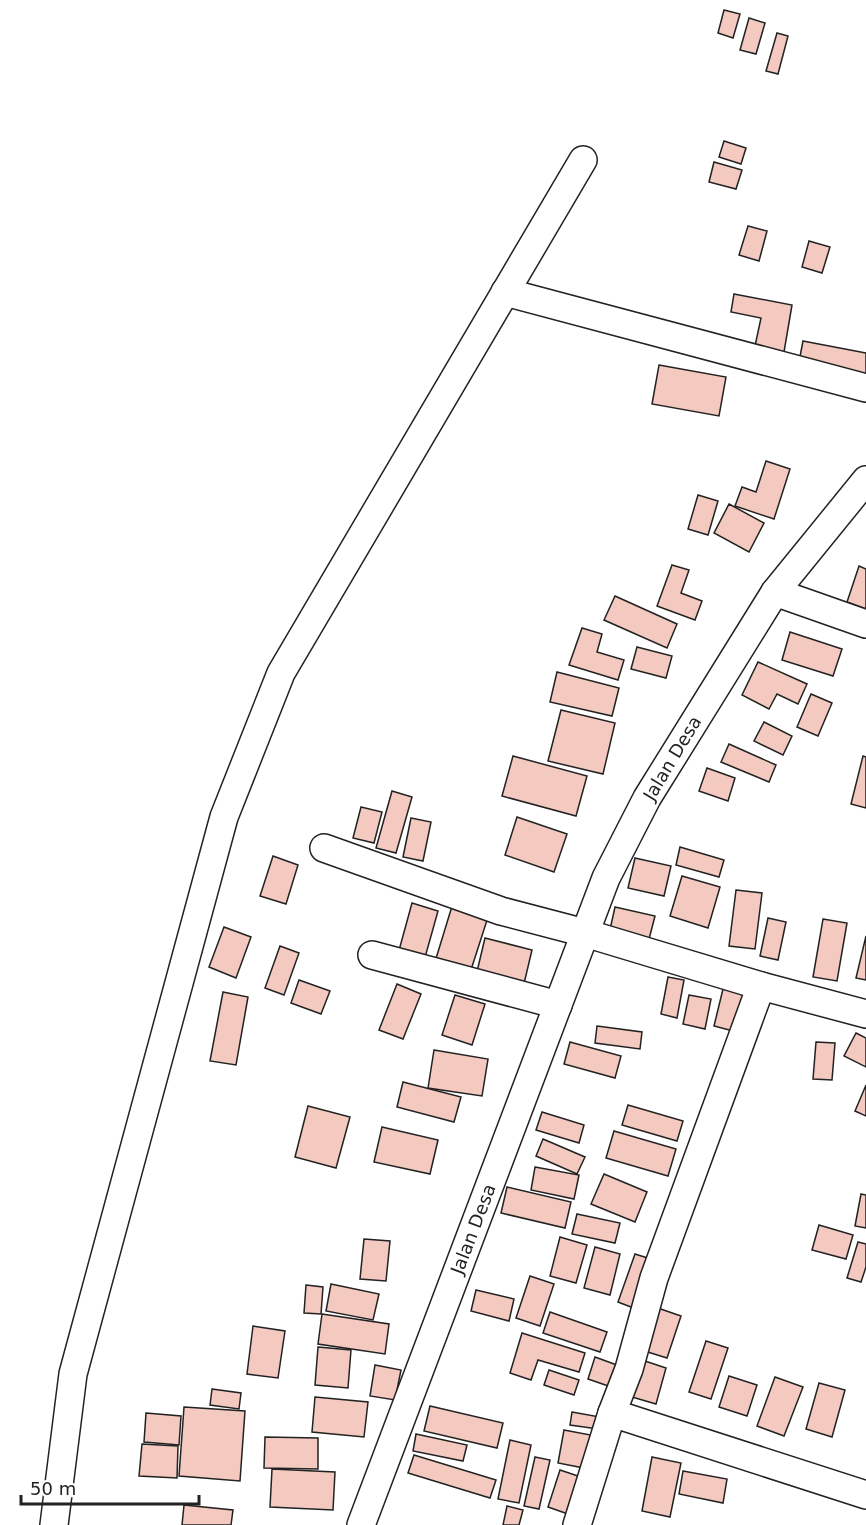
<svg xmlns="http://www.w3.org/2000/svg" width="866" height="1525" viewBox="0 0 866 1525" font-family="'DejaVu Sans',sans-serif">
<style>
.building{fill:#f3c9c0;stroke:#222;stroke-width:1.5}
.lines{fill:none;stroke-linecap:round;stroke-linejoin:round}
.minor-casing{stroke:#222;stroke-width:30}
.minor{stroke:#fff;stroke-width:27}
.labels{text-anchor:middle;dominant-baseline:central;stroke-width:4.5;stroke-linejoin:round;paint-order:stroke}
.street-label{font-size:18px;fill:#222;stroke:#fff}
</style>
<rect width="100%" height="100%" fill="#fff"/>
<g class="building">
<path d="M724,10l16,4 -7,24 -15,-5z"/>
<path d="M749,18l16,5 -9,31 -16,-4z"/>
<path d="M777,33l11,3 -10,38 -12,-3z"/>
<path d="M724,141l22,7 -5,16 -22,-7z"/>
<path d="M714,162l28,8 -6,19 -27,-7z"/>
<path d="M748,226l19,5 -8,30 -20,-6z"/>
<path d="M809,241l21,6 -8,26 -20,-6z"/>
<path d="M734,294l58,11 -8,47 -29,-6 6,-28 -30,-6z"/>
<path d="M803,341l63,12v26l-68,-12z"/>
<path d="M659,365l67,12 -7,39 -67,-12z"/>
<path d="M766,461l24,8 -16,50 -39,-13 7,-19 14,5z"/>
<path d="M698,495l20,6 -10,34 -20,-6z"/>
<path d="M729,504l35,19 -15,29 -35,-19z"/>
<path d="M672,565l17,5 -8,23 21,8 -7,19 -38,-14z"/>
<path d="M859,566l7,3v40l-19,-7z"/>
<path d="M615,596l62,28 -10,24 -63,-28z"/>
<path d="M582,628l20,6 -5,18 27,8 -6,20 -49,-15z"/>
<path d="M790,632l52,17 -9,27 -51,-16z"/>
<path d="M637,647l35,9 -6,22 -35,-9z"/>
<path d="M758,662l49,22 -9,20 -21,-10 -8,15 -27,-14z"/>
<path d="M557,672l62,16 -7,28 -62,-14z"/>
<path d="M811,694l21,9 -14,33 -21,-9z"/>
<path d="M561,710l54,13 -12,51 -55,-13z"/>
<path d="M764,722l28,14 -9,19 -29,-14z"/>
<path d="M729,744l47,21 -7,17 -48,-20z"/>
<path d="M513,756l74,20 -11,40 -74,-20z"/>
<path d="M863,756l3,1v51l-15,-4z"/>
<path d="M707,768l28,10 -7,23 -29,-10z"/>
<path d="M392,791l20,6 -16,56 -20,-5z"/>
<path d="M361,807l21,5 -8,31 -21,-5z"/>
<path d="M517,817l50,17 -13,38 -49,-17z"/>
<path d="M411,818l20,4 -8,39 -20,-4z"/>
<path d="M680,847l44,13 -5,17 -43,-12z"/>
<path d="M273,856l25,9 -12,39 -26,-8z"/>
<path d="M635,858l36,8 -7,30 -36,-8z"/>
<path d="M682,876l38,11 -12,41 -38,-12z"/>
<path d="M736,890l26,3 -7,56 -26,-3z"/>
<path d="M412,903l26,8 -14,50 -26,-7z"/>
<path d="M453,903l36,11 -20,62 -35,-11z"/>
<path d="M615,907l40,9 -7,27 -39,-9z"/>
<path d="M768,918l18,4 -8,38 -18,-4z"/>
<path d="M823,919l24,4 -10,58 -24,-4z"/>
<path d="M224,927l27,10 -15,41 -27,-11z"/>
<path d="M866,936v44l-10,-2z"/>
<path d="M485,938l47,12 -10,42 -47,-12z"/>
<path d="M280,946l19,7 -15,42 -19,-7z"/>
<path d="M668,977l16,3 -7,38 -16,-4z"/>
<path d="M299,980l31,11 -9,23 -30,-11z"/>
<path d="M397,984l24,10 -18,45 -24,-9z"/>
<path d="M723,989l24,5 -10,38 -23,-6z"/>
<path d="M223,992l25,5 -12,68 -26,-4z"/>
<path d="M455,995l30,9 -13,41 -30,-10z"/>
<path d="M689,995l22,4 -6,30 -22,-5z"/>
<path d="M597,1026l45,6 -2,17 -45,-6z"/>
<path d="M856,1033l10,5v29l-22,-11z"/>
<path d="M570,1042l51,14 -6,22 -51,-14z"/>
<path d="M816,1042l19,1 -3,37 -19,-1z"/>
<path d="M434,1050l54,9 -6,37 -54,-8z"/>
<path d="M403,1082l58,15 -7,25 -57,-15z"/>
<path d="M866,1085v31l-11,-5z"/>
<path d="M628,1105l55,16 -6,20 -55,-16z"/>
<path d="M308,1106l42,11 -14,51 -41,-11z"/>
<path d="M542,1112l42,13 -5,18 -43,-13z"/>
<path d="M382,1127l56,13 -8,34 -56,-12z"/>
<path d="M614,1131l62,18 -8,27 -62,-18z"/>
<path d="M543,1139l42,18 -8,17 -41,-18z"/>
<path d="M535,1167l44,8 -5,24 -43,-9z"/>
<path d="M604,1174l43,18 -12,30 -44,-18z"/>
<path d="M507,1187l64,15 -6,26 -64,-15z"/>
<path d="M861,1194l5,1v33l-11,-2z"/>
<path d="M577,1214l43,9 -5,20 -43,-9z"/>
<path d="M819,1225l34,10 -7,24 -34,-9z"/>
<path d="M560,1237l27,8 -11,38 -26,-7z"/>
<path d="M364,1239l26,2 -4,40 -26,-2z"/>
<path d="M858,1242l8,2v23l-5,15 -14,-4z"/>
<path d="M595,1247l25,7 -10,41 -26,-7z"/>
<path d="M635,1254l19,6 -18,49 -18,-7z"/>
<path d="M530,1276l24,8 -14,42 -24,-8z"/>
<path d="M331,1284l48,10 -6,26 -47,-9z"/>
<path d="M306,1285l17,2 -2,27 -17,-1z"/>
<path d="M476,1290l38,9 -5,22 -38,-10z"/>
<path d="M652,1306l29,10 -14,42 -29,-9z"/>
<path d="M550,1312l57,20 -7,20 -57,-19z"/>
<path d="M322,1314l67,10 -4,30 -67,-10z"/>
<path d="M253,1326l32,5 -7,47 -31,-4z"/>
<path d="M522,1333l63,20 -6,19 -41,-12 -7,20 -21,-7z"/>
<path d="M706,1341l22,7 -17,51 -22,-7z"/>
<path d="M318,1347l33,3 -3,38 -33,-3z"/>
<path d="M595,1357l30,11 -8,21 -29,-10z"/>
<path d="M642,1360l24,8 -10,36 -24,-7z"/>
<path d="M375,1365l26,5 -6,30 -25,-4z"/>
<path d="M549,1370l30,10 -5,15 -30,-10z"/>
<path d="M729,1376l28,9 -10,31 -28,-9z"/>
<path d="M775,1377l28,10 -19,49 -27,-10z"/>
<path d="M819,1383l26,7 -13,47 -26,-8z"/>
<path d="M212,1389l29,4 -2,16 -29,-4z"/>
<path d="M315,1397l53,5 -4,35 -52,-5z"/>
<path d="M430,1406l73,17 -6,25 -73,-17z"/>
<path d="M184,1407l61,4 -5,70 -61,-5z"/>
<path d="M572,1412l28,5 -2,12 -28,-4z"/>
<path d="M146,1413l35,3 -2,29 -35,-3z"/>
<path d="M564,1430l32,6 -7,33 -31,-6z"/>
<path d="M416,1434l51,11 -4,16 -50,-10z"/>
<path d="M265,1437l53,1v31l-54,-1z"/>
<path d="M510,1440l21,5 -12,58 -21,-4z"/>
<path d="M142,1444l36,2 -1,32 -38,-2z"/>
<path d="M414,1455l82,25 -6,18 -82,-25z"/>
<path d="M535,1457l15,3 -11,49 -15,-3z"/>
<path d="M652,1457l29,6 -11,54 -28,-6z"/>
<path d="M272,1469l63,3 -2,38 -63,-3z"/>
<path d="M560,1470l21,7 -13,37 -20,-7z"/>
<path d="M683,1471l44,8 -4,24 -44,-9z"/>
<path d="M184,1505l49,5 -2,15h-49z"/>
<path d="M507,1506l16,4 -4,15h-16z"/>
</g>
<g class="lines">
<g class="minor-casing">
<g id="minor">
<path d="M505,292l361,96"/>
<path d="M775,592l91,32"/>
<path d="M324,848l177,63 84,22 176,53 105,28"/>
<path d="M372,955l186,50"/>
<path d="M612,1413l254,82"/>
<path d="M54,1525l19,-151 151,-557 57,-144 302,-513"/>
<path d="M361,1525l245,-647 41,-80 128,-206 91,-112"/>
<path d="M577,1525l35,-112 17,-44 25,-91 107,-292"/>
</g>
</g>
<use href="#minor" class="minor"/>
</g>
<g class="labels">
<g class="street-label">
<text transform="translate(672 758) rotate(-59)">Jalan Desa</text>
<text transform="translate(473 1229) rotate(-69)">Jalan Desa</text>
</g>
</g>
<path d="M21 1495v9h178v-9" fill="none" stroke="#222222" stroke-width="3"/>
<text x="30" y="1495" font-size="18" fill="#222222" stroke="#ffffff" stroke-width="4.5" paint-order="stroke">50 m</text>
</svg>
